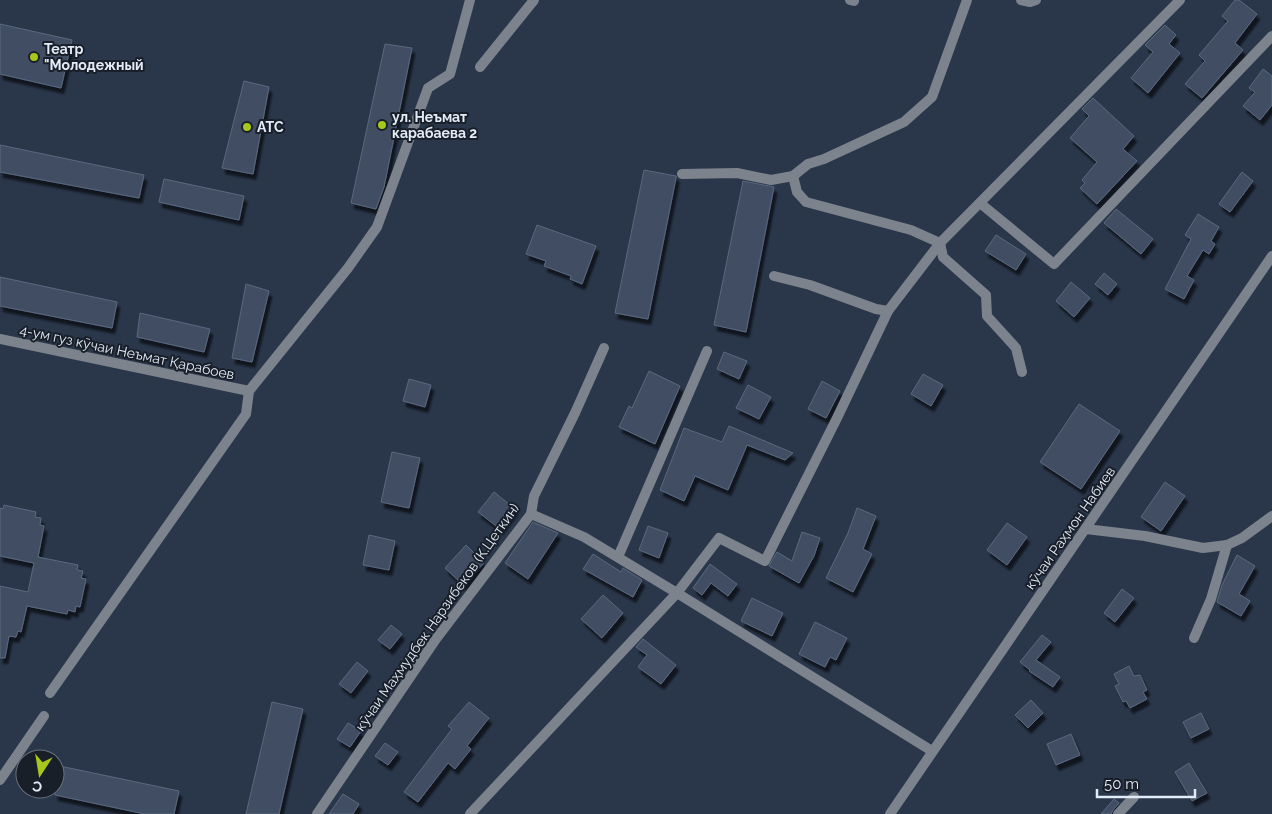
<svg xmlns="http://www.w3.org/2000/svg" width="1272" height="814" viewBox="0 0 1272 814" font-family="Raleway,sans-serif">
<style>
.building{fill:#404e63;stroke:#5a687f;filter:url(#shadow)}
.lines{fill:none;stroke-linecap:round;stroke-linejoin:round}
.minor{stroke:#7c838d;stroke-width:10}
.tertiary{stroke:#7c838d;stroke-width:10}
.poi-dot{fill:#a8c71c;stroke:#191f28;stroke-width:2}
.labels{text-anchor:middle;dominant-baseline:central;stroke-width:4;stroke-linejoin:round;paint-order:stroke}
.poi-label{font-size:14px;font-weight:bold;fill:#e2ebf8;stroke:#191f28;text-anchor:start}
.street-label{font-size:14px;fill:#e2ebf8;stroke:#191f28}
</style>
<defs>
<filter id="shadow"><feDropShadow dx="3" dy="5.5" stdDeviation="1" flood-color="#0009"/></filter>
</defs>
<rect width="100%" height="100%" fill="#2a374b"/>
<g class="building">
<path d="M1235,0h4l18,14 -22,29 8,7 -41,48 -17,-14 20,-23 -6,-6 29,-34 -6,-5z"/>
<path d="M0,24l72,16 -11,48 -61,-14z"/>
<path d="M1165,25l11,10 -7,9 11,9 -32,40 -17,-15 22,-26 -8,-7z"/>
<path d="M385,44l27,4 -28,139 -8,22 -25,-6z"/>
<path d="M1263,69l9,7v29l-12,15 -17,-14 12,-14 -6,-4z"/>
<path d="M244,81l25,6 -16,87 -31,-6z"/>
<path d="M1093,98l41,38 -11,13 14,12 -40,43 -17,-16 5,-5 -3,-3 15,-18 -27,-24 19,-22 -7,-7z"/>
<path d="M0,145l144,30 -5,23 -139,-26z"/>
<path d="M644,170l32,6v2l-28,141 -33,-6z"/>
<path d="M1242,172l11,9 -23,31 -11,-8z"/>
<path d="M164,179l80,17 -5,24 -80,-18z"/>
<path d="M743,181l31,6 -28,145 -32,-7z"/>
<path d="M1116,209l37,30 -12,15 -37,-31z"/>
<path d="M1198,214l21,13 -8,14 4,3 -6,10 -6,-4 -16,26 7,4 -10,19 -19,-10 26,-50 -6,-4z"/>
<path d="M537,225l59,21 -14,38 -12,-5 1,-3 -27,-10 2,-5 -20,-7z"/>
<path d="M996,235l30,19 -10,16 -31,-19z"/>
<path d="M1104,273l13,11 -9,11 -13,-11z"/>
<path d="M0,277l117,25 -5,26 -112,-22z"/>
<path d="M1071,282l19,16 -16,19 -18,-16z"/>
<path d="M246,284l23,7 -17,71 -20,-4z"/>
<path d="M140,313l70,16 -6,23 -67,-15z"/>
<path d="M724,352l23,9 -8,18 -22,-10z"/>
<path d="M649,371l31,15 -25,58 -36,-17 10,-21 3,2z"/>
<path d="M923,374l20,11 -12,21 -20,-12z"/>
<path d="M409,379l22,6 -6,22 -22,-6z"/>
<path d="M822,381l18,10 -14,27 -18,-9z"/>
<path d="M748,385l23,12 -12,22 -23,-11z"/>
<path d="M1079,404l41,27 -39,58 -41,-27z"/>
<path d="M729,426l64,27 -8,7 -38,-15 -19,45 -33,-14 -11,25 -24,-11 24,-62 38,14z"/>
<path d="M392,452l28,6 -11,50 -28,-6z"/>
<path d="M1165,482l20,14 -24,35 -20,-14z"/>
<path d="M494,492l21,17 -15,20 -22,-17z"/>
<path d="M4,505l32,7 -1,5 6,1 -1,7 4,1 -6,31 40,8 -1,5 6,1 -2,7 5,1 -6,28 -4,-1 -1,6 -7,-2 -1,4 -40,-8 -6,26 -3,-1 -2,6 -7,-1 -4,22h-5v-72l28,6 6,-29 -34,-7v-48l3,1z"/>
<path d="M857,508l19,8 -13,33 9,5 -19,38 -27,-14 22,-45z"/>
<path d="M533,522l25,11 -30,46 -23,-16z"/>
<path d="M1007,523l20,14 -20,28 -20,-15z"/>
<path d="M648,526l20,7 -9,25 -20,-8z"/>
<path d="M802,532l18,6 -6,18 -15,27 -30,-17 8,-14 15,9z"/>
<path d="M369,535l26,6 -6,29 -26,-5z"/>
<path d="M466,545l18,18 -21,22 -18,-17z"/>
<path d="M593,554l28,18 2,-4 19,12 -9,17 -50,-28z"/>
<path d="M1237,555l18,11 -16,28 11,7 -9,15 -24,-14 5,-17z"/>
<path d="M710,564l27,20 -9,12 -17,-13 -9,12 -9,-7z"/>
<path d="M1122,589l12,9 -19,24 -11,-9z"/>
<path d="M603,595l20,18 -21,25 -21,-19z"/>
<path d="M752,598l31,15 -11,23 -31,-15z"/>
<path d="M815,622l32,16 -11,22 -6,-3 -5,10 -26,-13z"/>
<path d="M391,625l11,9 -12,15 -12,-9z"/>
<path d="M1042,635l9,7 -15,18 24,17 -7,10 -24,-16 1,-1 -10,-8z"/>
<path d="M643,639l33,26 -15,19 -23,-17 9,-12 -11,-8z"/>
<path d="M357,662l11,9 -17,22 -12,-9z"/>
<path d="M1129,666l5,10 6,-1 7,15 -4,2 4,7 -17,9 -4,-7 -3,1 -8,-16 4,-2 -5,-10z"/>
<path d="M1031,700l12,13 -15,15 -13,-13z"/>
<path d="M272,702l31,7 -24,105h-33z"/>
<path d="M469,702l20,16 -22,28 4,3 -16,20 -7,-6 -30,39 -14,-10 48,-63 -4,-3z"/>
<path d="M1201,713l8,16 -18,9 -8,-16z"/>
<path d="M348,723l13,8 -11,16 -13,-8z"/>
<path d="M1071,734l9,21 -24,10 -9,-21z"/>
<path d="M385,743l13,9 -10,13 -13,-9z"/>
<path d="M1189,763l18,30 -15,8 -17,-29z"/>
<path d="M55,765l124,26 -5,23h-29l-90,-19z"/>
<path d="M343,794l16,10 -6,10h-24z"/>
<path d="M1114,799l5,4 -6,7 -2,4h-10z"/>
</g>
<g class="lines">
<g class="minor">
<path d="M850,0l4,1v-1"/>
<path d="M1021,0l9,2 6,-2"/>
<path d="M480,67l54,-67"/>
<path d="M682,174l55,-1 34,7 22,-4 15,-12 16,-5 80,-37 28,-25 35,-97"/>
<path d="M793,176l4,16 9,10 105,28 29,13 3,14 43,38 1,21 29,32 6,24"/>
<path d="M980,203l74,61 218,-228"/>
<path d="M774,276l36,9 66,24 12,2"/>
<path d="M0,339l249,52"/>
<path d="M531,514l53,23 93,56 255,158"/>
<path d="M1086,529l59,7 58,12 24,-3 15,-7 30,-22"/>
<path d="M618,557l89,-206"/>
<path d="M1194,638l17,-39 16,-54"/>
<path d="M50,693l196,-279 3,-23 99,-123 29,-41 51,-139 22,-14 20,-74"/>
<path d="M0,780l44,-64"/>
<path d="M317,814l119,-175 95,-125 3,-18 41,-83 29,-65"/>
<path d="M470,814l207,-221 42,-55 46,23 72,-143 51,-107 52,-68 240,-243"/>
<path d="M1118,814l16,-17"/>
</g>
<path class="tertiary" d="M890,814l382,-558"/>
</g>
<g class="poi-dot">
<circle cx="34" cy="57" r="5"/>
<circle cx="382" cy="125" r="5"/>
<circle cx="247" cy="127" r="5"/>
</g>
<g class="labels">
<g class="poi-label">
<text x="44" y="49">Театр<tspan x="44" dy="16">"Молодежный</tspan></text>
<text x="392" y="117">ул. Неъмат<tspan x="392" dy="16">карабаева 2</tspan></text>
<text x="257" y="127">АТС</text>
</g>
<g class="street-label">
<text transform="translate(127 352) rotate(12)">4-ум гуз кӯчаи Неъмат Қарабоев</text>
<text transform="translate(1070 528) rotate(-55)">кӯчаи Раҳмон Набиев</text>
<text transform="translate(437 617) rotate(-55)">кӯчаи Маҳмудбек Нарзибеков (К.Цеткин)</text>
</g>
</g>
<g transform="translate(40 774) rotate(192)"><circle r="24" fill="#191f28" stroke="#69717b"/>
<path d="M0-4L9 19L0 12L-9 19Z" fill="#a8c71c"/>
<text y="-8" font-size="14" font-weight="bold" text-anchor="middle" fill="#e2ebf8">С</text>
</g>
<path d="M1097 789v8h98v-8" fill="none" stroke="#e2ebf8" stroke-width="2.5"/>
<text x="1104" y="789" font-size="15" fill="#e2ebf8" stroke="#191f28" stroke-width="4" paint-order="stroke">50 m</text>
</svg>
